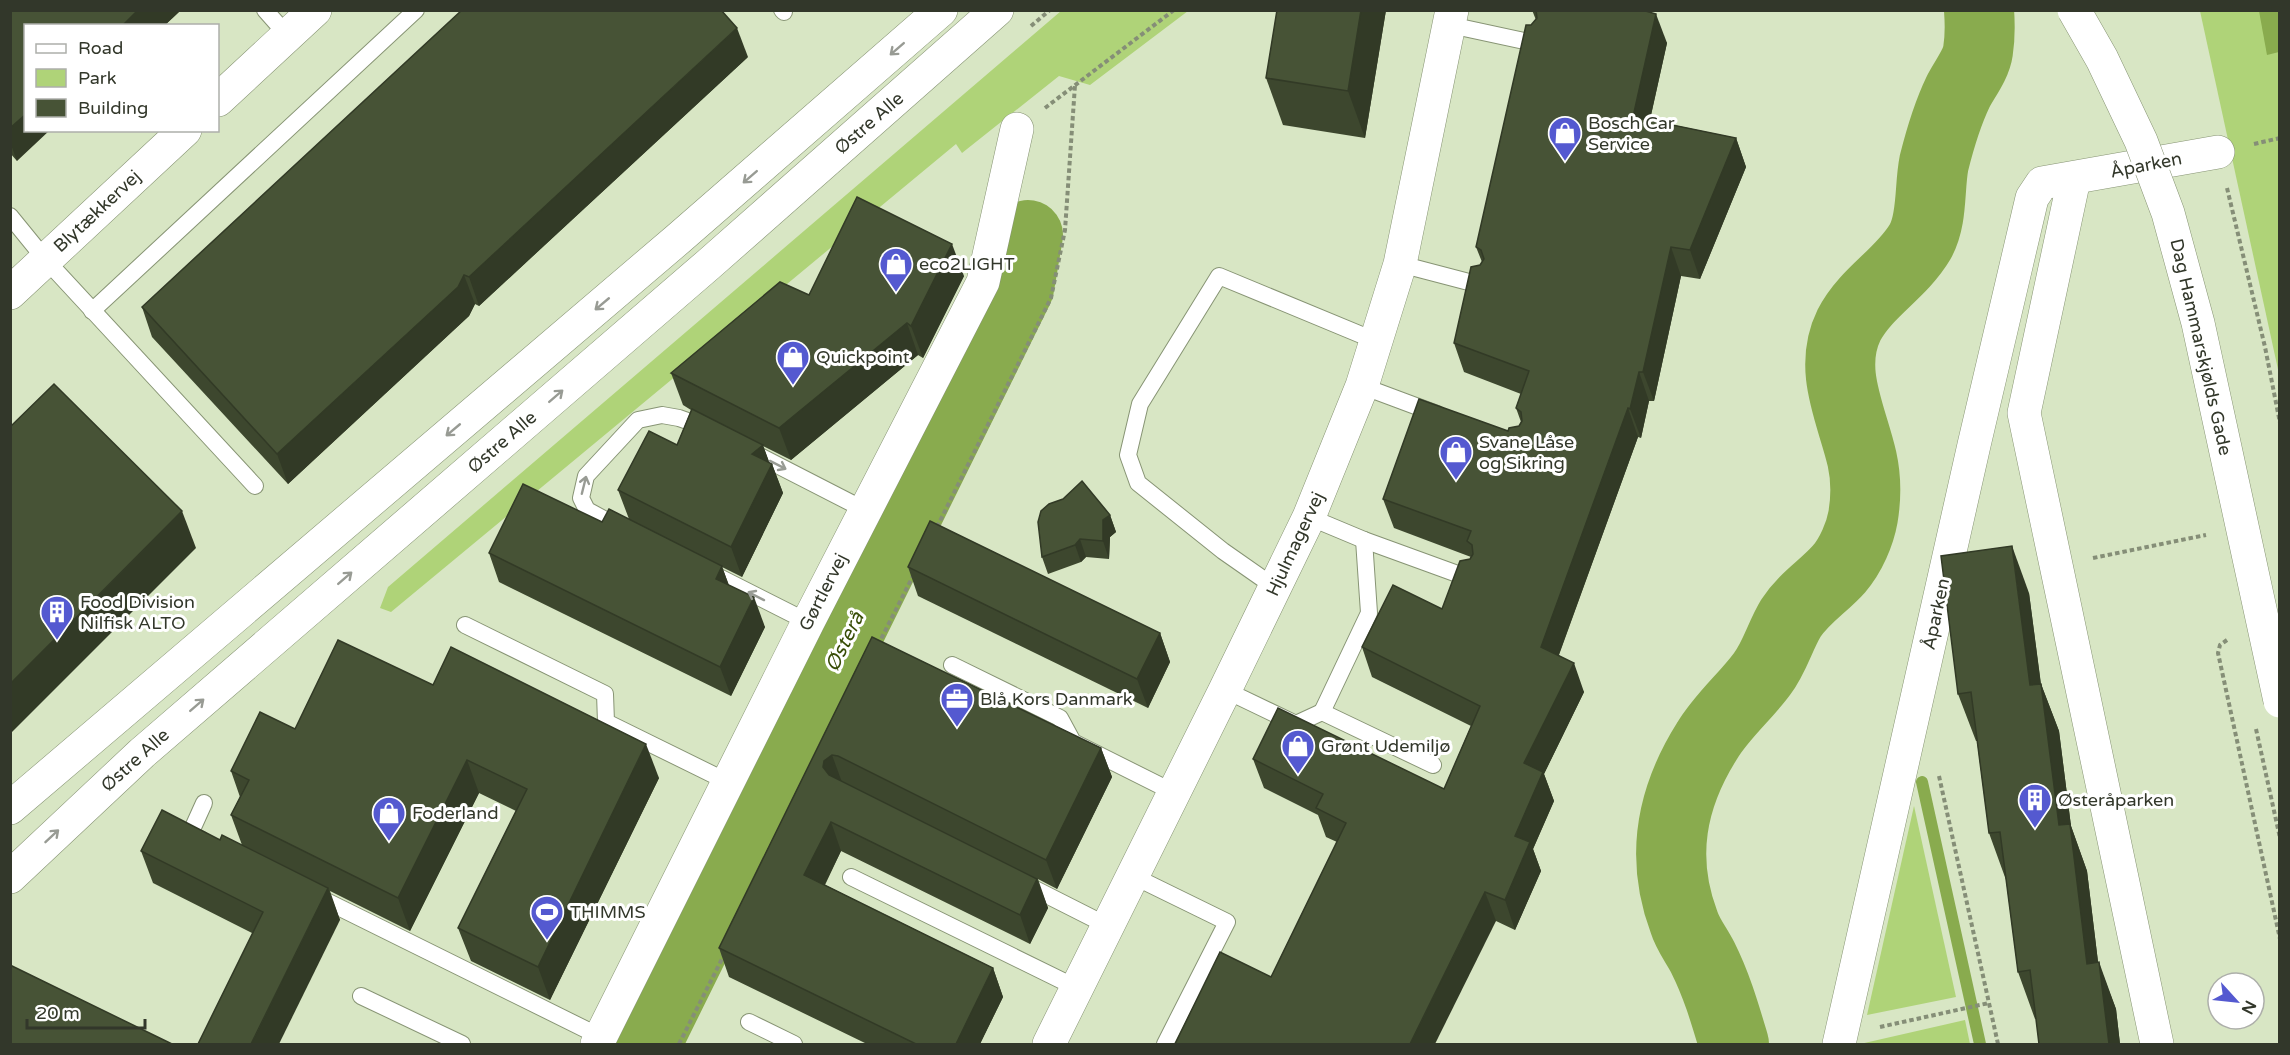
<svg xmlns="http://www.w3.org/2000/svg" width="2290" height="1055" viewBox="0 0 2290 1055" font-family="'Varela Round',sans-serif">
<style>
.green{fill:#afd378}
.water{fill:#89ab4e}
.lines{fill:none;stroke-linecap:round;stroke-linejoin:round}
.stream{stroke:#89ab4e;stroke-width:12}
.river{stroke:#89ab4e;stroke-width:70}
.lane-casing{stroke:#879474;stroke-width:18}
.street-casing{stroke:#879474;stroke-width:34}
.secondary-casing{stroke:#879474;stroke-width:34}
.path{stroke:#858e77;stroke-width:4;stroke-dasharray:4.5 3;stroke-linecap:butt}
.lane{stroke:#fff;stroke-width:16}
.street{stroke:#fff;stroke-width:33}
.secondary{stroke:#fff;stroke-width:33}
.secondary-bridge-casing{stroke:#879474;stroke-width:34;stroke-linecap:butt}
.secondary-bridge{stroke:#fff;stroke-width:33}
.wall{fill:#3d472e}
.shaded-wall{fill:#323a26}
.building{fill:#475336;stroke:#323a26;stroke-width:1.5}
.oneway{stroke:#989b94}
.labels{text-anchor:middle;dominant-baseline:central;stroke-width:6;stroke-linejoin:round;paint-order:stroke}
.street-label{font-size:18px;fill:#32372a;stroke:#fff}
.poi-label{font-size:18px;fill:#32372a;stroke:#fff;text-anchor:start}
.water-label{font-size:20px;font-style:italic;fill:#384d07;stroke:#fff}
</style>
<rect width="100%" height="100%" fill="#d8e6c4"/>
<g class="green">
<path d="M1061,11h127l-98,74 -31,-9 -97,77 -6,-9 -565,468 -11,-4 8,-21z"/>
<path d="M2200,11h79v363z"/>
<path d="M1914,806l42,191 -89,18z"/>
<path d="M1965,1020l5,24h-110z"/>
</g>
<path class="water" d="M2259,11h20v41l-12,3z"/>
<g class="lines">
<path class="stream" d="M1922,782l58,262"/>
<g class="river">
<path d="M646,1044l373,-756 9,-53"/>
<path d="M1734,1044c-9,-30 -17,-58 -31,-86 -6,-12 -15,-23 -19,-36 -24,-64 -13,-124 23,-181 15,-25 38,-44 55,-67 13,-17 18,-38 29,-56 13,-20 33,-32 48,-49 12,-14 21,-35 24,-52 3,-18 3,-40 -1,-58 -10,-44 -35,-89 -13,-134 17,-33 52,-51 71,-83 13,-23 9,-54 14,-79 6,-24 13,-48 24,-71 6,-12 18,-27 20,-41 2,-13 2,-28 1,-41"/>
</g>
<g class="lane-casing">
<g id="lane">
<path d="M265,10l23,26"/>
<path d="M782,10l2,2"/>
<path d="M1450,25l88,19"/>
<path d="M10,216l35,43 210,227"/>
<path d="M1400,264l84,22"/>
<path d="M92,311l324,-301"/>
<path d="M1362,386l75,28"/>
<path d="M748,450l117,60"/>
<path d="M1309,517l55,23 110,40"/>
<path d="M622,529l-35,-19 -6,-12 5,-22 52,-56 24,-5 17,3 28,10"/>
<path d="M707,571l101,51"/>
<path d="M1276,588l-53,-37 -85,-68 -10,-28 12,-51 79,-128 157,65"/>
<path d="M465,625l140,69 1,28 122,60"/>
<path d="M952,665l108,53 13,24 102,51"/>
<path d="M1225,690l71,34 26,-12 111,53"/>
<path d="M1322,712l47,-99 -5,-73"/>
<path d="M202,840l-12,-6 14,-31"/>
<path d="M1133,876l94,46 -62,122"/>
<path d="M851,877l226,111"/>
<path d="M1023,883l85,43"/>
<path d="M314,895l287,142"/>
<path d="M361,996l101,48"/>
<path d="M749,1022l45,22"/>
</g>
</g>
<g class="street-casing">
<g id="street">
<path d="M218,100l97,-90"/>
<path d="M2074,179l-50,234 133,631"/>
<path d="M10,293l175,-163"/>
<path d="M597,1044l211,-422 175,-340 34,-153"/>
<path d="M1049,1044l176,-354 84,-173 53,-131 38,-122 52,-254"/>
<path d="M1839,1044l135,-599 58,-247 10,-15 176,-31"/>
</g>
</g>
<g class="secondary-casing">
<g id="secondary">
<path d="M10,808l668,-569 263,-229"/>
<path d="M10,877l132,-124 567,-489 288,-254"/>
</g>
</g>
<g class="path">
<path d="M1031,26l19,-16"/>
<path d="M1045,108l129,-98"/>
<path d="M2254,144l26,-6"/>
<path d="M2227,188l38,159 15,76"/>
<path d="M937,527l114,-229 14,-68 10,-145"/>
<path d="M2093,558l113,-23"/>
<path d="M2227,640l-7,5 -2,8 62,286"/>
<path d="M878,645l36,-71"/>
<path d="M2256,729l24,109"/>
<path d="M1939,776l59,268"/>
<path d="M1880,1027l109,-24"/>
<path d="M679,1044l45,-89"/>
</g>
<use href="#lane" class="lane"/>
<use href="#street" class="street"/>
<use href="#secondary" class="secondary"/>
<g class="secondary-bridge-casing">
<path id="secondary-bridge" d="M2074,10l28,49 39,82 27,72 30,110 82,378"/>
</g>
<use href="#secondary-bridge" class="secondary-bridge"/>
</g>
<g class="wall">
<path d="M10,10h170v1l-16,15h-138l-9,135 -7,-8z"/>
<path d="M1277,10h109l-21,128 -82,-13 -17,-47z"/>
<path d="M1532,10h110l25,33 -17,77 86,18 10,29 -46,112 -19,-3 -27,125h-5l-8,37 -3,-1 -79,218 25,37 -40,82 10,27 -21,48 8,22 -26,59 -19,-9 -225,56 66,-135 -11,-5 -8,-22 -54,-27 -11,-29 191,30 27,-63 -99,-49 -10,-30 80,-38 29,-52 -77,-29 -11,-29 136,-73 2,-4 -5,-14 5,-14 -57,-22 -10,-29 28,-81 -6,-15 55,-222 5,-5z"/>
<path d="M748,57l-269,249 -4,-2 -6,12 -181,168 -136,-147 -10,-30z"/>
<path d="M964,276l-41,82 -5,-3 -127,105 -28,-14 6,16 3,2 11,29 -41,84 -20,-10 7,18 36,42 -34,69 -232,-114 -10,-29 113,-31 27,-3 -11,-29 59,-45 14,-35 -8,-5 -12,-32 138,-78z"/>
<path d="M1110,515l6,17 -6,5 -1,22 -23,-2 -5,5 -33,12 -6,-17z"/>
<path d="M908,567l252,66 10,29 -22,46 -230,-112z"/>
<path d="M2029,593l12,91 18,47 12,95 16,45 11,91 18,47 4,35h-81l-3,-25h-1l-17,-47 -12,-92 -17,-47 -12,-92h-1l-18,-47z"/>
<path d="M872,637l229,111 11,29 -55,112 -19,-10 10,29 -18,36 -189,-93 -16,34 168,83 10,29 -23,47h-113l-138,-67 -10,-29z"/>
<path d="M433,685l226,93 -109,222 -79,-39 -13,-33 58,-117 -37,-18 -69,138 -80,-40 10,29 -88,13 -99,-50 -12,-32 79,-11 22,5 -11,-30 9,-18 -9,-26 64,-42z"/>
</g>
<g class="shaded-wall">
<path d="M138,10h42v1l-16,15h-42z"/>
<path d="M1361,10h25l-21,128 -17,-47z"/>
<path d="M1656,14l11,29 -23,103 -11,-29z"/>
<path d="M737,28l11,29 -269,249 -10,-29z"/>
<path d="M26,114v16h24l-33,31 -7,-19v-14z"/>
<path d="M1736,138l10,29 -46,112 -10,-29z"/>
<path d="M952,244l12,32 -41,82 -12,-32z"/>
<path d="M1671,247l10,29 -27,125 -11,-29z"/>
<path d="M464,275l11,29 -6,12 -181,168 -11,-30z"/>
<path d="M907,323l11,32 -127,105 -12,-32z"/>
<path d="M1639,372l10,29 -8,37 -11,-29z"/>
<path d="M1628,408l10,29 -87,239 -10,-29z"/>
<path d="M763,445l8,22 1,-3 11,29 -41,84 -11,-30 21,-93z"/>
<path d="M182,511l14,37 -186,186v-50z"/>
<path d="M1110,515l6,17 -6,5 -1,22 -6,-18v-21z"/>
<path d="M1080,539l6,18 -5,5 -6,-17z"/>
<path d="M2012,546l17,47 18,139 -17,-47z"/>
<path d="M722,566l10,29 -16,-16z"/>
<path d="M754,597l11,30 -34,69 -11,-29z"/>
<path d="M1160,633l10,29 -22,46 -11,-29z"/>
<path d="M1574,663l10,29 -40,82 10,27 -21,48 8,22 -26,59 -10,-30 10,-64 9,-73z"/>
<path d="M2041,684l18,47 12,95 16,45 17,140 -17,-47 -28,-139z"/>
<path d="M646,744l13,34 -109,222 -12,-33z"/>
<path d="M1101,748l11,29 -55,112 -11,-29z"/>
<path d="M832,755l11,30 -8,5 -12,-23 1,-6z"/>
<path d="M467,760l12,33 -69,138 -12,-33z"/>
<path d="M831,822l10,29 -26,53 -11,-29z"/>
<path d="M1037,879l11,29 -18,36 -10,-29z"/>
<path d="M328,888l12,32 -61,124h-28z"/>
<path d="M1485,892l11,29 -61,123h-25z"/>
<path d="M2099,962l17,47 4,35h-11z"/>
<path d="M993,968l10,29 -23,47h-24z"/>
</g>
<g class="building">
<path d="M10,10h128l-16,16h-96v88l-16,14z"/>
<path d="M462,10h259l16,18 -268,249 -5,-2 -6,12 -181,167 -135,-147z"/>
<path d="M1277,10h84l-13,81 -82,-13z"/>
<path d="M1536,10h106l14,4 -23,103 103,21 -46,112 -19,-3 -28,125h-4l-9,37 -2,-1 -87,239 33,16 -50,100 19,9 -28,64 15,6 -25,58 -20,-8 -75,152h-235l45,-92 51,25 75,-154 -30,-15 7,-14 -70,-35 25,-51 166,81 36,-83 -118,-59 31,-62 49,24 18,-48 10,-2 3,-5 -1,-9 -5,-4 4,-10 -88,-32 36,-100 89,32 1,-3 10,-2 3,-5 -1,-9 -5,-4 13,-37 -75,-28 17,-76 9,-2 4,-6 -3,-9 -5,-3 50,-222h5l6,-7z"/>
<path d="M857,197l95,47 -41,82 -4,-3 -128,105 -108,-55 109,-91 29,13z"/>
<path d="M54,384l128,127 -172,173v-257z"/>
<path d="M692,409l71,36 -11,9 20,10 -41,83 -113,-57 31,-59 28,14z"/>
<path d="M1082,481l28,34 -7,5v21l-23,-2 -5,6 -33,12 -4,-35 3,-11 8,-7 14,-5z"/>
<path d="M523,484l79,38 7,-13 113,57 -6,13 38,18 -34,70 -231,-114z"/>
<path d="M930,521l230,112 -23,46 -229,-112z"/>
<path d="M2012,546l18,139 11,-1 18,141 11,-1 17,140 12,-2 10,82h-70l-9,-74 -12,2 -18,-140 -11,1 -18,-141 -13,2 -17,-138z"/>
<path d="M872,637l229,111 -55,112 -208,-104 -6,-1 -8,6 -1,6 6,8 208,104 -17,36 -189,-93 -27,53 189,93 -37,76h-40l-197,-96z"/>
<path d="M338,640l95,45 18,-38 195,97 -108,223 -80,-39 69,-139 -60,-29 -69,138 -167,-83 18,-35 -18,-9 29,-59 35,17z"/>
<path d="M162,810l58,30 2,-5 106,53 -77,156h-53l65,-132 -122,-61z"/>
<path d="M10,965l162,79h-162z"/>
</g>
<defs><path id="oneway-shaft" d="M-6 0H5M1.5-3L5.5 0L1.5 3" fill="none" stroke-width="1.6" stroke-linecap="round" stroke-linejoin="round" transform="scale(1.5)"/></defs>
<g class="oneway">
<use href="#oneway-shaft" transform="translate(897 49) rotate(139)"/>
<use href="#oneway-shaft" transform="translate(750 177) rotate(139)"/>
<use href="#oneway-shaft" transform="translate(602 304) rotate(140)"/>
<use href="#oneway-shaft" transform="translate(556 396) rotate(-41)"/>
<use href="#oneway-shaft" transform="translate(453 430) rotate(140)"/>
<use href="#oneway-shaft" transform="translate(778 465) rotate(27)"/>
<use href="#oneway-shaft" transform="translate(584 485) rotate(-76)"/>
<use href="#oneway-shaft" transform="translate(345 578) rotate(-41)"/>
<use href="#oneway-shaft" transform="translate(756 596) rotate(-153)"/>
<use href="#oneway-shaft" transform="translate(197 705) rotate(-41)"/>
<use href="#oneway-shaft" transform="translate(52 836) rotate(-43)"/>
</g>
<defs>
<g id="shop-pin" transform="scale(1.725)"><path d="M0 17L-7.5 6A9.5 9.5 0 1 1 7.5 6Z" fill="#5459d0" stroke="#fff"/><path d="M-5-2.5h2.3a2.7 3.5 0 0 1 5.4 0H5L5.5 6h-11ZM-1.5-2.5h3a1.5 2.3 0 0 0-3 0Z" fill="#fff"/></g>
<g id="building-pin" transform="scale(1.725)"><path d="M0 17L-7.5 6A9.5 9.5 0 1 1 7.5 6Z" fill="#5459d0" stroke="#fff"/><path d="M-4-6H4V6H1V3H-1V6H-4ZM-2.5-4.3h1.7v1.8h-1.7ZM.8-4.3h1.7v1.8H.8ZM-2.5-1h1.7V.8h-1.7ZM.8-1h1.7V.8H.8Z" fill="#fff"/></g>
<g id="office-pin" transform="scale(1.725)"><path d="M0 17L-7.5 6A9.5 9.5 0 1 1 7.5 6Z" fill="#5459d0" stroke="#fff"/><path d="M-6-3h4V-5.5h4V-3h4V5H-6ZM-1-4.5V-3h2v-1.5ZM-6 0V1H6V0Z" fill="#fff"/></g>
<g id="stadium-pin" transform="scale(1.725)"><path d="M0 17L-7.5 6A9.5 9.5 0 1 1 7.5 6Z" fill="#5459d0" stroke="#fff"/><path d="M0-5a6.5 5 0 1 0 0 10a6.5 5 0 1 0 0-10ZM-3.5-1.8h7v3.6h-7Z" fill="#fff"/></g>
</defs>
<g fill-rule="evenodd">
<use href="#shop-pin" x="1565" y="133"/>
<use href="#shop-pin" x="896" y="264"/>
<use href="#shop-pin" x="793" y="357"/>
<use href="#shop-pin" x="1456" y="452"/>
<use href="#building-pin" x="57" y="612"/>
<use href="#office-pin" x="957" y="699"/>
<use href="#shop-pin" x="1298" y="746"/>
<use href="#building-pin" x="2035" y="800"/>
<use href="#shop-pin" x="389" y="813"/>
<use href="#stadium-pin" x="547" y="912"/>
</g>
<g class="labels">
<g class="street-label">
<text transform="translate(869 123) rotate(-41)">Østre Alle</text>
<text transform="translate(2146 165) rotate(-11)">Åparken</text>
<text transform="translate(97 211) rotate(-43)">Blytækkervej</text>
<text transform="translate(2201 347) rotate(77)">Dag Hammarskjølds Gade</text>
<text transform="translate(502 442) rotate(-41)">Østre Alle</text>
<text transform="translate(1295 544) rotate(-65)">Hjulmagervej</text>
<text transform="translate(823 592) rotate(-63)">Gørtlervej</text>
<text transform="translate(1936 614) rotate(-78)">Åparken</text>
<text transform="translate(135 760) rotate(-42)">Østre Alle</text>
</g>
<g class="poi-label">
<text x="1588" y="123">Bosch Car<tspan x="1588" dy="21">Service</tspan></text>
<text x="919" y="264">eco2LIGHT</text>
<text x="816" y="357">Quickpoint</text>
<text x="1479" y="442">Svane Låse<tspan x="1479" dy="21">og Sikring</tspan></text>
<text x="80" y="602">Food Division<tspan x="80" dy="21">Nilfisk ALTO</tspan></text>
<text x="980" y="699">Blå Kors Danmark</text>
<text x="1321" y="746">Grønt Udemiljø</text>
<text x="2058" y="800">Østeråparken</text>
<text x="412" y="813">Foderland</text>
<text x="570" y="912">THIMMS</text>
</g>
<g class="water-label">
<text transform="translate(845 642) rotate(-64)">Østerå</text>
</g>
</g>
<rect width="2290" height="1055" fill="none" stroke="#32372a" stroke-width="24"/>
<rect x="24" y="24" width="195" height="108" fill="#ffffff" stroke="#adafaa" stroke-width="1.5"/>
<rect x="36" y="44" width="30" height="9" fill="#ffffff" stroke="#adafaa" stroke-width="1.5"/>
<text x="78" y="54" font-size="18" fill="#32372a">Road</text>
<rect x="36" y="69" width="30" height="18" fill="#afd378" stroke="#adafaa" stroke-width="1.5"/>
<text x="78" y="84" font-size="18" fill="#32372a">Park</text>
<rect x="36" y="99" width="30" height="18" fill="#475336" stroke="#adafaa" stroke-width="1.5"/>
<text x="78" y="114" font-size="18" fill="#32372a">Building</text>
<g transform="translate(2236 1001) rotate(117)"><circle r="28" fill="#ffffff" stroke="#adafaa" stroke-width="1.5"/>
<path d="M0-4.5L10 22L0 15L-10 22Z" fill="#5459d0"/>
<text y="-9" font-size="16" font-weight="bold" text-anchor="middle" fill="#32372a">N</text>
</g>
<path d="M27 1019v9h118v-9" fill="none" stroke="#32372a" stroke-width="3"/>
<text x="36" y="1019" font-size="18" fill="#32372a" stroke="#ffffff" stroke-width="4.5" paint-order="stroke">20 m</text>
</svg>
